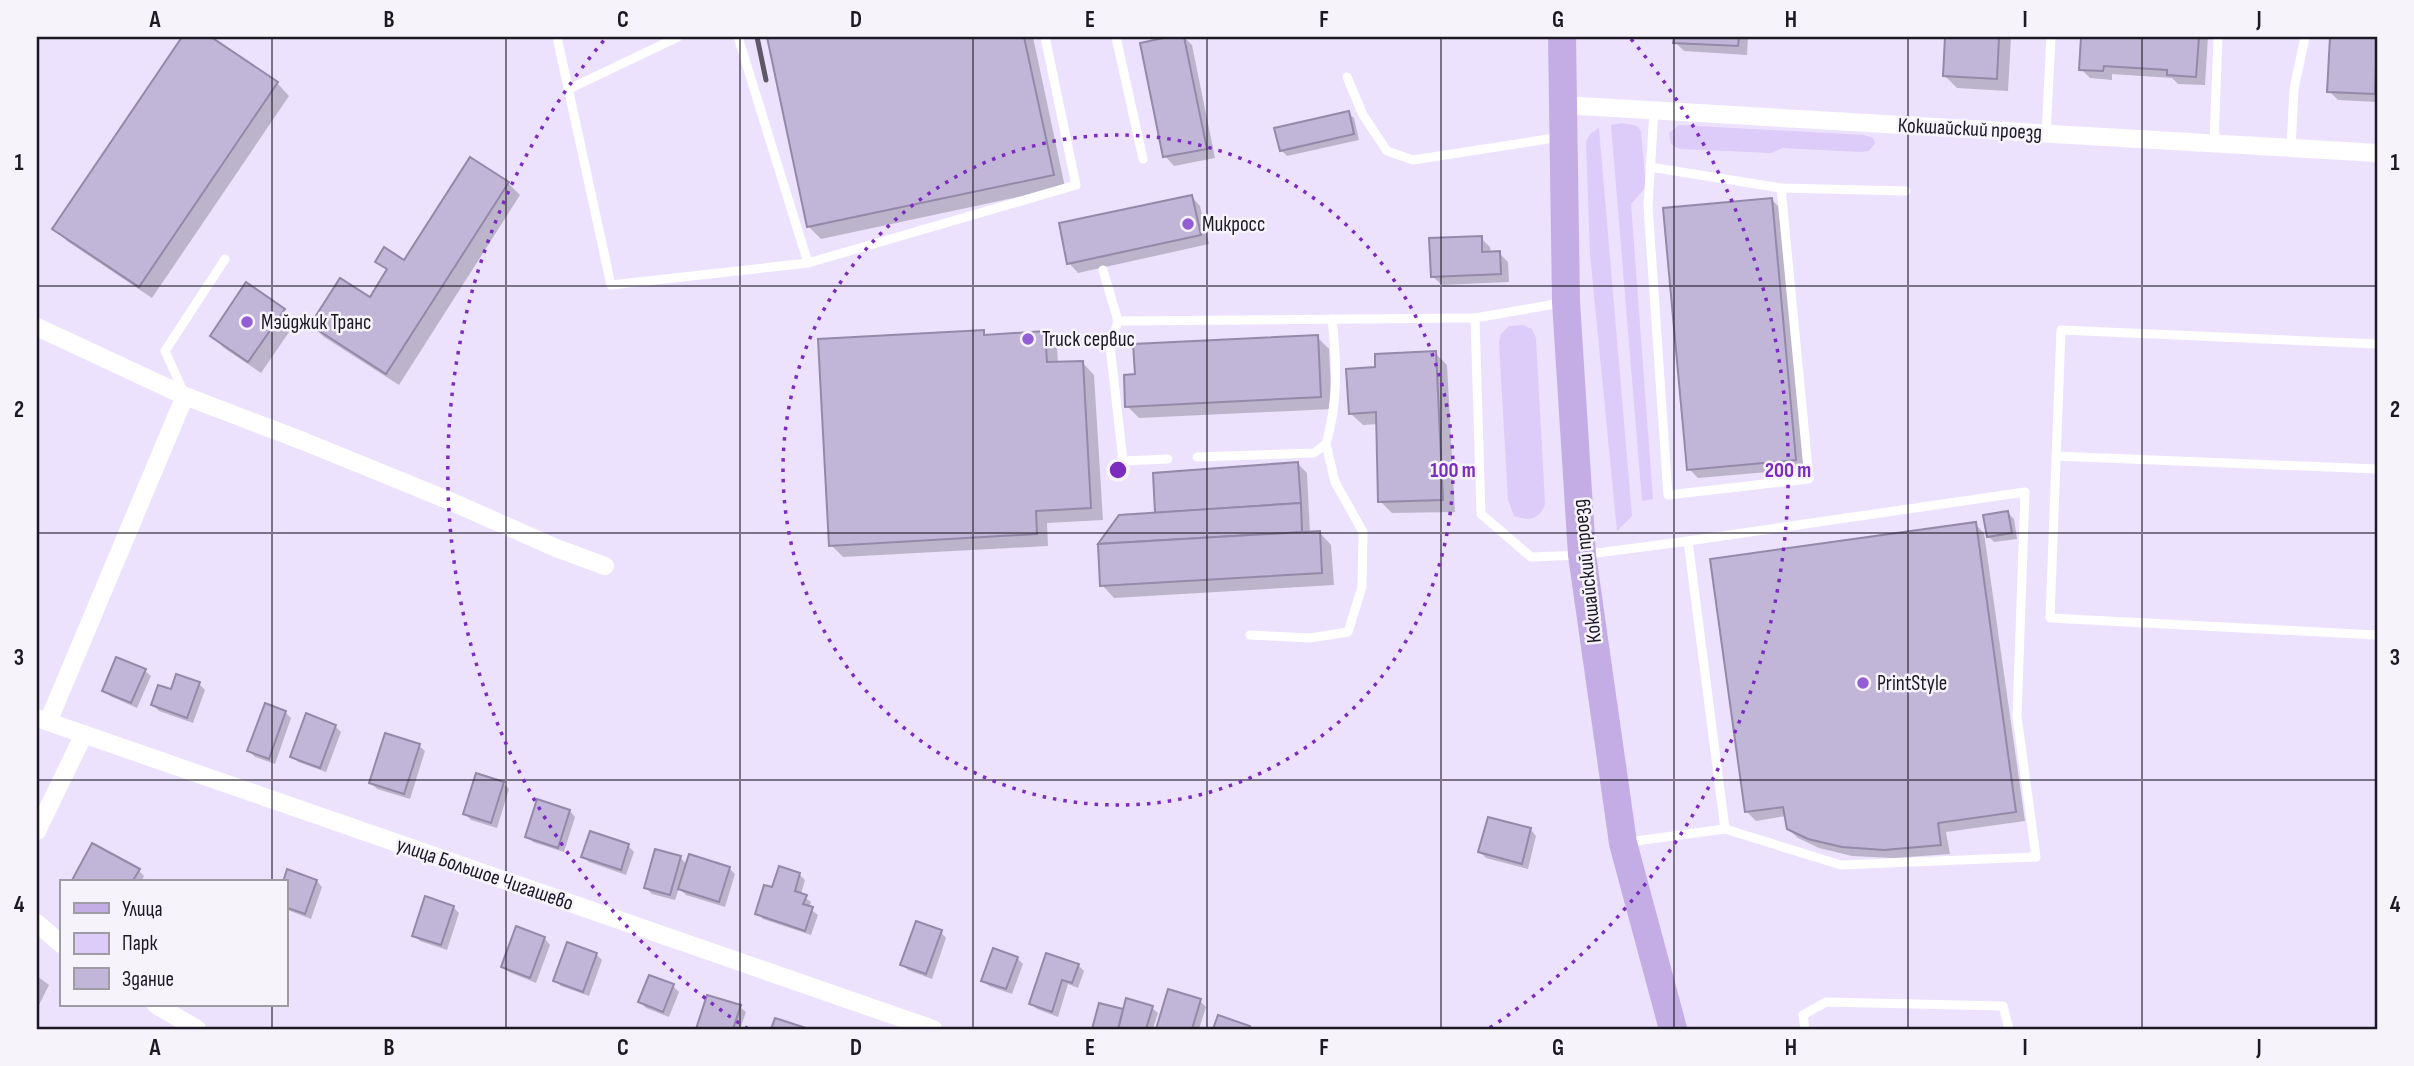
<svg xmlns="http://www.w3.org/2000/svg" width="2414" height="1066" viewBox="0 0 2414 1066" font-family="'Sofia Sans Condensed',sans-serif">
<style>
.green{fill:#ddccf9}
.shadow{fill:#0003}
.building{fill:#c2b6d8;stroke:#9489a9;stroke-width:2}
.lines{fill:none;stroke-linecap:round;stroke-linejoin:round}
.lane{stroke:#fff;stroke-width:9}
.street{stroke:#fff;stroke-width:18}
.primary{stroke:#c4ade4;stroke-width:28}
.rail{stroke:#5e5869;stroke-width:5}
.grid{fill:none;stroke:#1c1824;stroke-width:2;stroke-opacity:0.55}
.ring{fill:none;stroke:#7b2cbf;stroke-width:3.5;stroke-dasharray:3.5 7}
.poi-dot{fill:#935dd5;stroke:#f6f3fb;stroke-width:2.5}
.labels{text-anchor:middle;dominant-baseline:central;stroke-width:5;stroke-linejoin:round;paint-order:stroke}
.street-label{font-size:21px;fill:#1c1824;stroke:#f6f3fb}
.poi-label{font-size:21px;fill:#1c1824;stroke:#f6f3fb;text-anchor:start}
.centre{fill:#7b2cbf;stroke:#f6f3fb;stroke-width:3.5}
.ring-label{font-size:21px;text-anchor:middle;font-weight:bold;fill:#7b2cbf;stroke:#f6f3fb;stroke-width:5;stroke-linejoin:round;paint-order:stroke}
.neatline{fill:none;stroke:#1c1824;stroke-width:2.5}
.grid-label{font-size:23px;text-anchor:middle;font-weight:bold;fill:#1c1824}
</style>
<rect width="100%" height="100%" fill="#ece2fe"/>
<g class="green">
<path d="M1622,123l15,3 4,5 5,56 -15,17 22,295 -11,2 -31,-376z"/>
<path d="M1679,125l185,10 9,3 2,5 -6,8 -9,1 -77,-4 -12,5 -90,-4 -6,-2 -4,-3 -2,-11z"/>
<path d="M1599,128l33,388 -15,15 -27,-277 -4,-112 4,-8z"/>
<path d="M1523,325l9,4 4,9 9,166c-5,16 -17,17 -31,12l-6,-16 -9,-157 2,-9 8,-8z"/>
</g>
<g class="shadow">
<path d="M184,37h24l69,46 12,13 -137,202 -85,-57 -12,-13z"/>
<path d="M768,37h265l32,150 -244,52 -12,-12z"/>
<path d="M1176,37h8l8,8 23,113 -41,8 -9,-10 -23,-112z"/>
<path d="M1675,37h73l-1,18 -63,-4 -9,-9z"/>
<path d="M1947,37h64l-3,54 -51,-3 -12,-12z"/>
<path d="M2083,37h125l-3,48 -27,-1 -6,-6 -60,-4v6l-22,-2 -9,-9z"/>
<path d="M2332,37h45v65l-39,-2 -9,-9z"/>
<path d="M1348,113l6,5 5,22 -72,16 -6,-6z"/>
<path d="M508,183l12,12 -121,190 -75,-48 -12,-12 58,-26 18,-28 -10,-10 27,2z"/>
<path d="M1191,196l9,10 9,38 -131,29 -9,-10z"/>
<path d="M1772,200l9,9 23,260 -106,9 -9,-9z"/>
<path d="M1481,238l9,9 1,7 8,-1 9,9 1,20 -67,3 -10,-9z"/>
<path d="M283,310l13,12 -35,51 -37,-25 -12,-12z"/>
<path d="M983,332l4,4 57,-3 13,12 1,19 24,-2 12,13 9,145 -56,3 1,23 -205,11 -12,-12z"/>
<path d="M1317,337l12,12 3,60 -193,9 -12,-12z"/>
<path d="M1435,353l12,12 8,147 -63,1 -12,-12 -2,-77 -15,1 -13,-12 26,-44z"/>
<path d="M1298,464l9,9 3,60 9,-1 12,13 3,40 -220,13 -12,-13 -2,-41 20,-27 37,-2z"/>
<path d="M2008,513l6,6 3,20 -23,3 -6,-6z"/>
<path d="M1975,524l9,9 41,288 -79,11 4,22 -56,4 -42,-2 -33,-8 -21,-10 -10,-9 -2,-13 -30,5 -9,-9z"/>
<path d="M145,671l6,5 -14,32 -27,-12 -6,-6z"/>
<path d="M199,684l6,6 -12,33 -34,-12 -6,-6 19,-13z"/>
<path d="M285,712l6,6 -16,46 -20,-7 -6,-6z"/>
<path d="M335,726l6,6 -15,40 -28,-10 -6,-6z"/>
<path d="M419,746l6,5 -15,48 -33,-10 -6,-6z"/>
<path d="M503,783l6,6 -12,39 -26,-8 -6,-6z"/>
<path d="M570,811l5,6 -11,35 -31,-10 -6,-6z"/>
<path d="M1489,819l42,11 5,6 -8,33 -42,-11 -6,-6z"/>
<path d="M93,846l45,24 6,6 -3,6h-68z"/>
<path d="M628,846l6,6 -8,23 -37,-13 -6,-6z"/>
<path d="M680,857l7,8 42,3 6,6 -10,33 -39,-12 -7,-7 -4,12 -23,-6 -6,-6z"/>
<path d="M288,871l29,10 5,6 -11,32 -26,-10 -1,-27z"/>
<path d="M799,874l6,6 -4,14 10,8 -2,6 9,7 -7,20 -48,-16 -6,-6 16,-24z"/>
<path d="M453,907l6,6 -12,37 -27,-9 -6,-6z"/>
<path d="M517,929l28,10 5,6 -14,38 -27,-11 -6,-5z"/>
<path d="M941,932l5,6 -14,41 -24,-9 -6,-6z"/>
<path d="M596,954l6,6 -13,36 -28,-10 -6,-5z"/>
<path d="M1017,958l6,6 -11,30 -23,-8 -6,-6z"/>
<path d="M1078,965l6,6 -6,17 -10,-4 -10,33 -21,-8 -6,-5z"/>
<path d="M37,976l12,9 -12,24z"/>
<path d="M673,986l6,6 -10,25 -23,-9 -6,-6z"/>
<path d="M1169,991l31,10 6,6 -7,22h-42z"/>
<path d="M708,997l32,10 6,5 -6,17h-42z"/>
<path d="M1100,1005l24,6 28,-3 6,5 -5,16h-59z"/>
</g>
<g class="building">
<path d="M182,37h29l67,45 -139,205 -87,-58z"/>
<path d="M767,37h257l30,138 -247,52z"/>
<path d="M1168,37h16l23,112 -44,8 -23,-114z"/>
<path d="M1674,37h65l-1,9 -65,-3z"/>
<path d="M1945,37h54l-2,42 -54,-3z"/>
<path d="M2081,37h118l-3,40 -29,-2v-5l-63,-4 -1,5 -24,-1z"/>
<path d="M2330,37h47l-2,57 -48,-2z"/>
<path d="M1349,111l5,23 -74,17 -6,-23z"/>
<path d="M470,157l39,25 -123,192 -76,-49 30,-47 30,19 17,-28 -12,-7 9,-15 20,13z"/>
<path d="M1192,195l9,40 -134,29 -8,-41z"/>
<path d="M1772,198l24,262 -109,10 -24,-262z"/>
<path d="M1482,236v16l18,-1 1,23 -70,3 -2,-39z"/>
<path d="M246,282l39,27 -37,53 -38,-26z"/>
<path d="M984,330v5l61,-4 2,31 36,-1 8,147 -55,3 1,23 -208,12 -11,-207z"/>
<path d="M1318,335l3,62 -196,10 -1,-32 11,-1 -2,-30z"/>
<path d="M1436,351l7,149 -65,2 -2,-90 -27,2 -3,-45 29,-2v-13z"/>
<path d="M1298,462l3,41 -146,10 -2,-40z"/>
<path d="M1301,503l1,29 -204,12 21,-29z"/>
<path d="M2008,511l4,22 -25,4 -4,-22z"/>
<path d="M1976,522l40,290 -78,11 3,22 -57,5 -42,-3 -34,-8 -21,-10 -4,-22 -38,5 -35,-253z"/>
<path d="M1320,531l2,42 -222,13 -2,-42z"/>
<path d="M116,657l30,12 -15,34 -29,-12z"/>
<path d="M176,674l24,8 -13,36 -36,-13 7,-20 13,4z"/>
<path d="M265,703l21,8 -17,48 -22,-8z"/>
<path d="M306,713l30,12 -16,43 -30,-11z"/>
<path d="M385,733l35,11 -16,50 -35,-11z"/>
<path d="M476,773l28,9 -13,41 -28,-9z"/>
<path d="M537,799l33,11 -12,38 -33,-11z"/>
<path d="M1488,817l43,11 -9,36 -44,-12z"/>
<path d="M590,831l39,13 -8,26 -40,-13z"/>
<path d="M92,843l48,26 -8,13h-61z"/>
<path d="M655,849l26,7 -11,39 -26,-7z"/>
<path d="M689,854l41,13 -11,35 -41,-13z"/>
<path d="M779,866l21,7 -5,18 12,4 -4,9 10,3 -8,24 -50,-17 9,-29 8,2z"/>
<path d="M287,869l30,11 -12,34 -20,-7v-25h-2z"/>
<path d="M425,896l29,10 -13,39 -29,-9z"/>
<path d="M916,921l26,9 -16,44 -26,-9z"/>
<path d="M516,926l29,11 -15,41 -29,-11z"/>
<path d="M567,942l30,11 -14,39 -30,-11z"/>
<path d="M993,948l25,9 -12,32 -25,-8z"/>
<path d="M1046,953l33,11 -7,19 -10,-3 -10,32 -23,-8z"/>
<path d="M649,975l25,9 -11,28 -25,-10z"/>
<path d="M1168,989l33,10 -9,30h-36z"/>
<path d="M707,995l34,10 -8,24h-37z"/>
<path d="M1126,998l27,8 -7,23h-28z"/>
<path d="M1099,1003l24,6 -5,20h-26z"/>
<path d="M1218,1015l32,11 -1,3h-36z"/>
<path d="M775,1018l31,10v1h-35z"/>
</g>
<g class="lines">
<g class="lane">
<path d="M557,37l54,248 197,-22 268,-78 -31,-148"/>
<path d="M738,37l70,226"/>
<path d="M1116,37l27,122"/>
<path d="M1347,77l16,38 24,36 26,9 148,-23"/>
<path d="M569,89l109,-52"/>
<path d="M1654,111l-6,95 20,289 141,-16 -28,-291 125,3"/>
<path d="M2046,134l5,-97"/>
<path d="M2214,143l4,-106"/>
<path d="M2291,148l3,-59 11,-52"/>
<path d="M1650,167l131,21"/>
<path d="M1103,270l15,51 357,-3"/>
<path d="M1561,303l-86,15 6,196 50,43 51,-2 106,-14 37,288 -97,13"/>
<path d="M1118,321l-8,25 13,115 45,-2"/>
<path d="M2377,344l-316,-14 -11,288 327,17"/>
<path d="M185,395l-20,-44 60,-92"/>
<path d="M2056,456l321,13"/>
<path d="M1197,457l117,-4 12,-9c12,-41 11,-82 6,-125"/>
<path d="M1688,541l337,-49 -8,224 19,141 -195,8 -116,-36"/>
<path d="M1250,635l60,3 38,-6 14,-45 1,-55 -28,-50 -9,-38"/>
<path d="M1805,1029l-2,-14 23,-13 177,4 6,23"/>
</g>
<g class="street">
<path d="M1562,105l815,48"/>
<path d="M37,327l148,69 118,45 147,60 106,47 49,18"/>
<path d="M37,718l896,311"/>
<path d="M48,722l137,-326"/>
<path d="M37,831l47,-97"/>
<path d="M37,923l24,21"/>
<path d="M156,1005l41,24"/>
</g>
<path class="primary" d="M1562,37l4,265 16,253 41,288 50,186"/>
<path class="rail" d="M757,37l9,43"/>
</g>
<path class="grid" d="M272,37v845M506,37v992M740,37v992M973,37v992M1207,37v992M1441,37v992M1674,37v992M1908,37v992M2142,37v992M37,286h2340M37,533h2340M37,780h2340M272,1005v24"/>
<g class="ring">
<circle cx="1118" cy="470" r="335"/>
<path d="M748 1029A670 670 0 0 1 605 39M1631 39A670 670 0 0 1 1488 1029"/>
</g>
<g class="poi-dot">
<circle cx="1188" cy="224" r="7"/>
<circle cx="247" cy="322" r="7"/>
<circle cx="1028" cy="339" r="7"/>
<circle cx="1863" cy="683" r="7"/>
</g>
<g class="labels">
<g class="street-label">
<text transform="translate(1970 129) rotate(3)">Кокшайский проезд</text>
<text transform="translate(1587 571) rotate(-96)">Кокшайский проезд</text>
<text transform="translate(485 874) rotate(19)">улица Большое Чигашево</text>
</g>
<g class="poi-label">
<text x="1202" y="224">Микросс</text>
<text x="261" y="322">Мэйджик Транс</text>
<text x="1042" y="339">Truck сервис</text>
<text x="1877" y="683">PrintStyle</text>
</g>
</g>
<circle cx="1118" cy="470" r="10" class="centre"/>
<g class="ring-label">
<text x="1453" y="477">100 m</text>
<text x="1788" y="477">200 m</text>
</g>
<rect width="2414" height="1066" fill="none" stroke="#f6f3fb" stroke-width="77"/>
<rect x="60" y="880" width="228" height="126" fill="#f6f3fb" stroke="#9f9ba5" stroke-width="2"/>
<rect x="74" y="903" width="35" height="10" fill="#c4ade4" stroke="#9f9ba5" stroke-width="2"/>
<text x="122" y="916" font-size="21" fill="#1c1824">Улица</text>
<rect x="74" y="933" width="35" height="21" fill="#ddccf9" stroke="#9f9ba5" stroke-width="2"/>
<text x="122" y="950" font-size="21" fill="#1c1824">Парк</text>
<rect x="74" y="968" width="35" height="21" fill="#c2b6d8" stroke="#9f9ba5" stroke-width="2"/>
<text x="122" y="986" font-size="21" fill="#1c1824">Здание</text>
<rect x="38" y="38" width="2338" height="990" class="neatline"/>
<g class="grid-label">
<text x="155" y="27">A</text>
<text x="389" y="27">B</text>
<text x="623" y="27">C</text>
<text x="856" y="27">D</text>
<text x="1090" y="27">E</text>
<text x="1324" y="27">F</text>
<text x="1558" y="27">G</text>
<text x="1791" y="27">H</text>
<text x="2025" y="27">I</text>
<text x="2259" y="27">J</text>
<text x="19" y="170">1</text>
<text x="2395" y="170">1</text>
<text x="19" y="417">2</text>
<text x="2395" y="417">2</text>
<text x="19" y="665">3</text>
<text x="2395" y="665">3</text>
<text x="19" y="912">4</text>
<text x="2395" y="912">4</text>
<text x="155" y="1055">A</text>
<text x="389" y="1055">B</text>
<text x="623" y="1055">C</text>
<text x="856" y="1055">D</text>
<text x="1090" y="1055">E</text>
<text x="1324" y="1055">F</text>
<text x="1558" y="1055">G</text>
<text x="1791" y="1055">H</text>
<text x="2025" y="1055">I</text>
<text x="2259" y="1055">J</text>
</g>
</svg>
